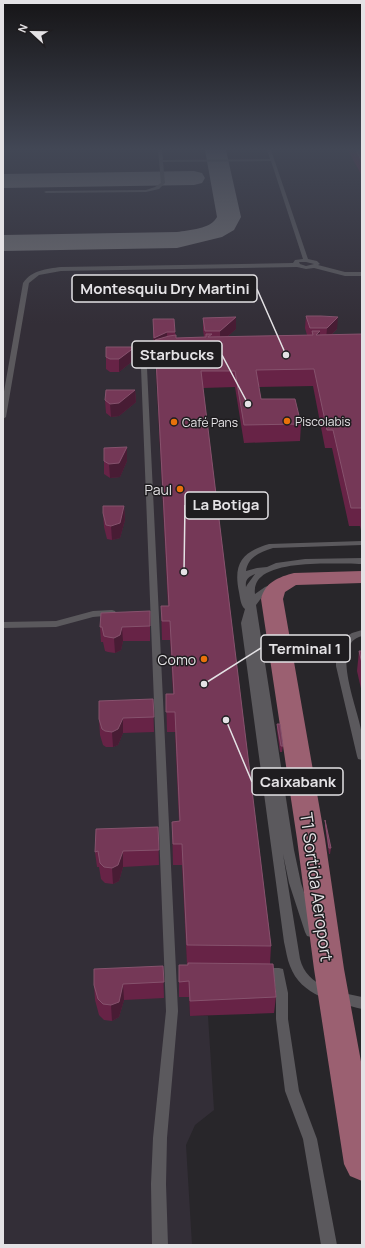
<svg xmlns="http://www.w3.org/2000/svg" width="365" height="1248" viewBox="0 0 365 1248" font-family="Manrope,sans-serif">
<style>
.built{fill:#332e37}
.lines{fill:none;stroke-linecap:round;stroke-linejoin:round}
.taxiway{fill:#727074;fill-rule:evenodd}
.lane{fill:#5b595d;fill-rule:evenodd}
.primary{fill:#9b6071;fill-rule:evenodd}
.wall{fill:#672346}
.shaded-wall{fill:#481c34}
.building{fill:#753857;stroke:#86526d}
.food-dot{fill:#e8710a;stroke:#1f1d20;stroke-width:1.5}
.labels{text-anchor:middle;dominant-baseline:central;stroke-width:3;stroke-linejoin:round;paint-order:stroke}
.far-poi-label{font-size:12px;fill:#e4e2e5;stroke:#1f1d20;text-anchor:start}
.poi-label{font-size:14px;fill:#e4e2e5;stroke:#1f1d20;text-anchor:end}
.near-street-label{font-size:17px;fill:#e4e2e5;stroke:#1f1d20}
.leader{fill:none;stroke:#e4e2e5;stroke-width:1.5}
.callout-dot{fill:#e4e2e5;stroke:#1f1d20;stroke-width:1.5}
.callout{fill:#1f1d20;stroke:#e4e2e5;stroke-width:1.5}
.callout-label{font-size:15px;text-anchor:middle;font-weight:bold;fill:#e4e2e5}
</style>
<rect width="100%" height="100%" fill="#28262a"/>
<path class="built" d="M3,150h359v200l-207,7 35,659h18l6,94 -19,15 -9,20 6,100h-189z"/>
<g class="lines">
<g class="taxiway">
<path d="M205,150h21l15,67 -7,13 -12,7 -45,11 -174,3v-16l174,-3c12,-2 34,-3 40,-15z"/>
<path d="M194,171l8,2 3,5 -3,5 -8,2 -191,3v-14z"/>
</g>
<g class="lane">
<path d="M158,150h4l1,10 107,-1 -3,-9h4l37,109 9,2 3,3 -2,1 27,7h17v4h-17l-31,-8 -8,1 -9,-2 -236,4 -22,4 -10,8 -23,134 -3,2v-22l20,-114c9,-13 23,-14 38,-16l232,-4 2,-3 8,-1 -32,-98 -108,1 2,21 -6,6 -13,3 -100,1 -2,-1 2,-1 100,-1 9,-3 6,-4zM299,262h7l8,2 -8,2 -6,-2z"/>
<path d="M167,346l3,2 -1,1 -16,7 -6,12 31,643 -11,127 -1,46 2,61h-16l-1,-61 2,-46 13,-127 -25,-643 7,-14z"/>
<path d="M362,541v4l-89,3c-13,4 -25,9 -27,23l11,-3 10,-1 9,-4 29,-4 57,-1v6c-25,0 -82,-4 -101,13 -5,4 -7,11 -6,17l10,-7 10,-4 4,3 -14,7 -9,12 38,245 7,33 16,49 -2,4 -4,1 -4,-1 -2,-4 -16,-49 -6,-29 17,105c7,28 38,33 62,38v12c-28,-7 -61,-13 -72,-43 -3,-7 -4,-16 -6,-24l-43,-319 4,-14c-4,-3 -5,-11 -6,-17 -6,-28 3,-40 30,-48zM255,574l-8,11 -1,2c-1,-7 2,-10 9,-13z"/>
<path d="M112,610l3,1 1,2 -1,2 -22,2 -37,10 -53,1v-6l53,-1 37,-10z"/>
<path d="M362,630v6c-34,8 -2,76 0,99 1,8 0,16 0,25l-4,-1 -1,-3 -21,-90v-6l2,-11 6,-11 8,-5z"/>
<path d="M262,968h17l4,1 5,24v26l11,72 18,48 20,106h-16l-18,-106 -18,-48 -9,-72v-26l-2,-15 -16,-1 -2,-4 2,-4z"/>
</g>
<path class="primary" d="M362,571v12l-66,2 -11,7 -2,7 42,240 19,130 18,98v114l-12,-5 -6,-12 -30,-195 -17,-130 -36,-240c4,-17 18,-22 33,-26z"/>
</g>
<g class="wall">
<path d="M348,150h14v26z"/>
<path d="M306,316l31,13 -6,6 31,-1v200l-2,-8h-11l-17,-78h-7l-12,-62 -54,1 2,12 40,25 -1,17 -56,2 -9,-56 -32,1 68,558 -1,18 6,33 -2,16 -84,3 -1,-19h-10v-32h8l-5,-100h-9l-1,-43 7,-1 -4,-89h-8l-1,-38h7l-3,-54h-8l-1,-34h7l-13,-256h-1l-1,-19v-12l22,13 1,6 28,-1 -1,-7v-12l33,-1v12l-9,8 80,-2 -2,-7z"/>
<path d="M135,347v12l-16,13h-9l-4,-3v-12z"/>
<path d="M135,390l1,12 -17,14 -8,1 -5,-4 -1,-13z"/>
<path d="M104,461h23l-7,16 -10,1 -6,-4z"/>
<path d="M124,506l1,14 -5,18 -8,2 -5,-1 -3,-12 -1,-14z"/>
<path d="M150,611v30h-27l-2,9 -6,3 -7,-1 -3,-1 -2,-9h-2l-1,-15z"/>
<path d="M359,651h3v42l-5,-22z"/>
<path d="M153,699l1,33 -31,1 -5,12 -5,2h-7l-3,-2 -3,-10 -1,-16z"/>
<path d="M277,724l6,22 -1,6h-2l-3,-22z"/>
<path d="M325,820l6,28 -1,6h-1l-4,-28z"/>
<path d="M158,827l1,38 -36,2 -4,14 -6,3 -8,-1 -4,-4 -2,-12h-2l-2,-15z"/>
<path d="M163,966l1,32 -40,2 -5,17 -7,4 -8,-1 -5,-5 -4,-15 -1,-15z"/>
</g>
<g class="shaded-wall">
<path d="M236,317v12l-16,14v-12z"/>
<path d="M338,317l-1,12 -11,11 1,-12z"/>
<path d="M320,331l-1,16 -3,-12z"/>
<path d="M167,332v13l-12,-5 -1,10v-12z"/>
<path d="M135,347v12l-16,13v-13z"/>
<path d="M135,390l1,12 -17,14 -8,1 -1,-13z"/>
<path d="M127,447v14l-7,16 -10,1 -1,-14z"/>
<path d="M124,506l1,14 -5,18 -8,2 -1,-14z"/>
<path d="M122,627l1,14 -2,9 -6,3 -1,-15z"/>
<path d="M123,718v15l-5,12 -5,2 -1,-15z"/>
<path d="M123,851v16l-4,14 -6,3 -1,-16z"/>
<path d="M123,984l1,16 -5,17 -7,4 -1,-16z"/>
</g>
<g class="building">
<path d="M356,150h6v12z"/>
<path d="M306,316h15l17,1 -11,11h-17z"/>
<path d="M236,317l-16,14h-15l-2,-13z"/>
<path d="M153,319h21l1,13h-8l-13,6z"/>
<path d="M312,331h8l-4,4 46,-1v174h-11l-18,-78h-6l-13,-61 -58,1 5,29h34l6,25 -57,1 -9,-54h-34l70,575 -84,-1 -5,-101h-9l-1,-22 8,-1 -5,-109h-9v-18h8l-4,-73h-8l-1,-15h8l-14,-266 14,-4 7,-1v3l30,-1v-3h6l-4,3 105,-2z"/>
<path d="M106,347h29l-16,12h-9l-4,-2z"/>
<path d="M106,390h29l-16,13 -9,1 -5,-4z"/>
<path d="M127,447l-8,16 -10,1 -5,-3v-13z"/>
<path d="M103,506h21l-4,17 -9,3 -5,-1 -3,-12z"/>
<path d="M150,611v15l-28,1 -2,8 -6,3 -6,-1 -4,-1 -2,-9h-2l1,-14z"/>
<path d="M359,651h3v12z"/>
<path d="M153,699l1,18 -31,1 -5,11 -6,3 -7,-1 -3,-2 -3,-10v-18z"/>
<path d="M277,724h3l3,22h-2z"/>
<path d="M325,820l6,28h-2z"/>
<path d="M158,827l1,23 -36,1 -5,14 -6,3 -8,-1 -4,-4 -2,-12 -3,1 1,-23z"/>
<path d="M188,963l85,1 3,33 -86,4 -1,-20 -10,1v-17h9z"/>
<path d="M163,966l1,16 -41,2 -4,18 -8,3 -8,-1 -5,-5 -4,-14v-16z"/>
</g>
<linearGradient id="sky" x2="0" y2="1"><stop stop-color="#161517"/><stop offset="0.46" stop-color="#424755"/><stop offset="1" stop-color="#424755" stop-opacity="0"/></linearGradient>
<rect width="365" height="324" fill="url(#sky)"/>
<g class="food-dot">
<circle cx="287" cy="421" r="4"/>
<circle cx="174" cy="422" r="4"/>
<circle cx="180" cy="489" r="4"/>
<circle cx="204" cy="659" r="4"/>
</g>
<g class="labels">
<g class="far-poi-label">
<text x="295" y="421">Piscolabis</text>
<text x="182" y="422">Café Pans</text>
</g>
<g class="poi-label">
<text x="172" y="489">Paul</text>
<text x="196" y="659">Como</text>
</g>
<g class="near-street-label">
<text transform="translate(317 887) rotate(82)">T1 Sortida Aeroport</text>
</g>
</g>
<path class="leader" d="M286 355L257 289M248 404L222 355M184 572L185 505M204 684L261 648M226 720L252 782"/>
<g class="callout-dot">
<circle cx="286" cy="355" r="4"/>
<circle cx="248" cy="404" r="4"/>
<circle cx="184" cy="572" r="4"/>
<circle cx="204" cy="684" r="4"/>
<circle cx="226" cy="720" r="4"/>
</g>
<g class="callout">
<rect x="72" y="275" width="185" height="27" rx="4"/>
<rect x="132" y="341" width="90" height="27" rx="4"/>
<rect x="185" y="492" width="83" height="27" rx="4"/>
<rect x="261" y="635" width="89" height="27" rx="4"/>
<rect x="252" y="768" width="91" height="27" rx="4"/>
</g>
<g class="callout-label">
<text x="165" y="294">Montesquiu Dry Martini</text>
<text x="177" y="360">Starbucks</text>
<text x="226" y="510">La Botiga</text>
<text x="305" y="654">Terminal 1</text>
<text x="298" y="787">Caixabank</text>
</g>
<rect width="365" height="1248" fill="none" stroke="#e4e2e5" stroke-width="8"/>
<g transform="translate(32 32) rotate(292)" stroke="#1f1d20" stroke-width="3" paint-order="stroke">
<path d="M0-3L7 15L0 10L-7 15Z" fill="#e4e2e5"/>
<text y="-6" font-size="11" font-weight="bold" text-anchor="middle" fill="#e4e2e5">N</text>
</g>
</svg>
